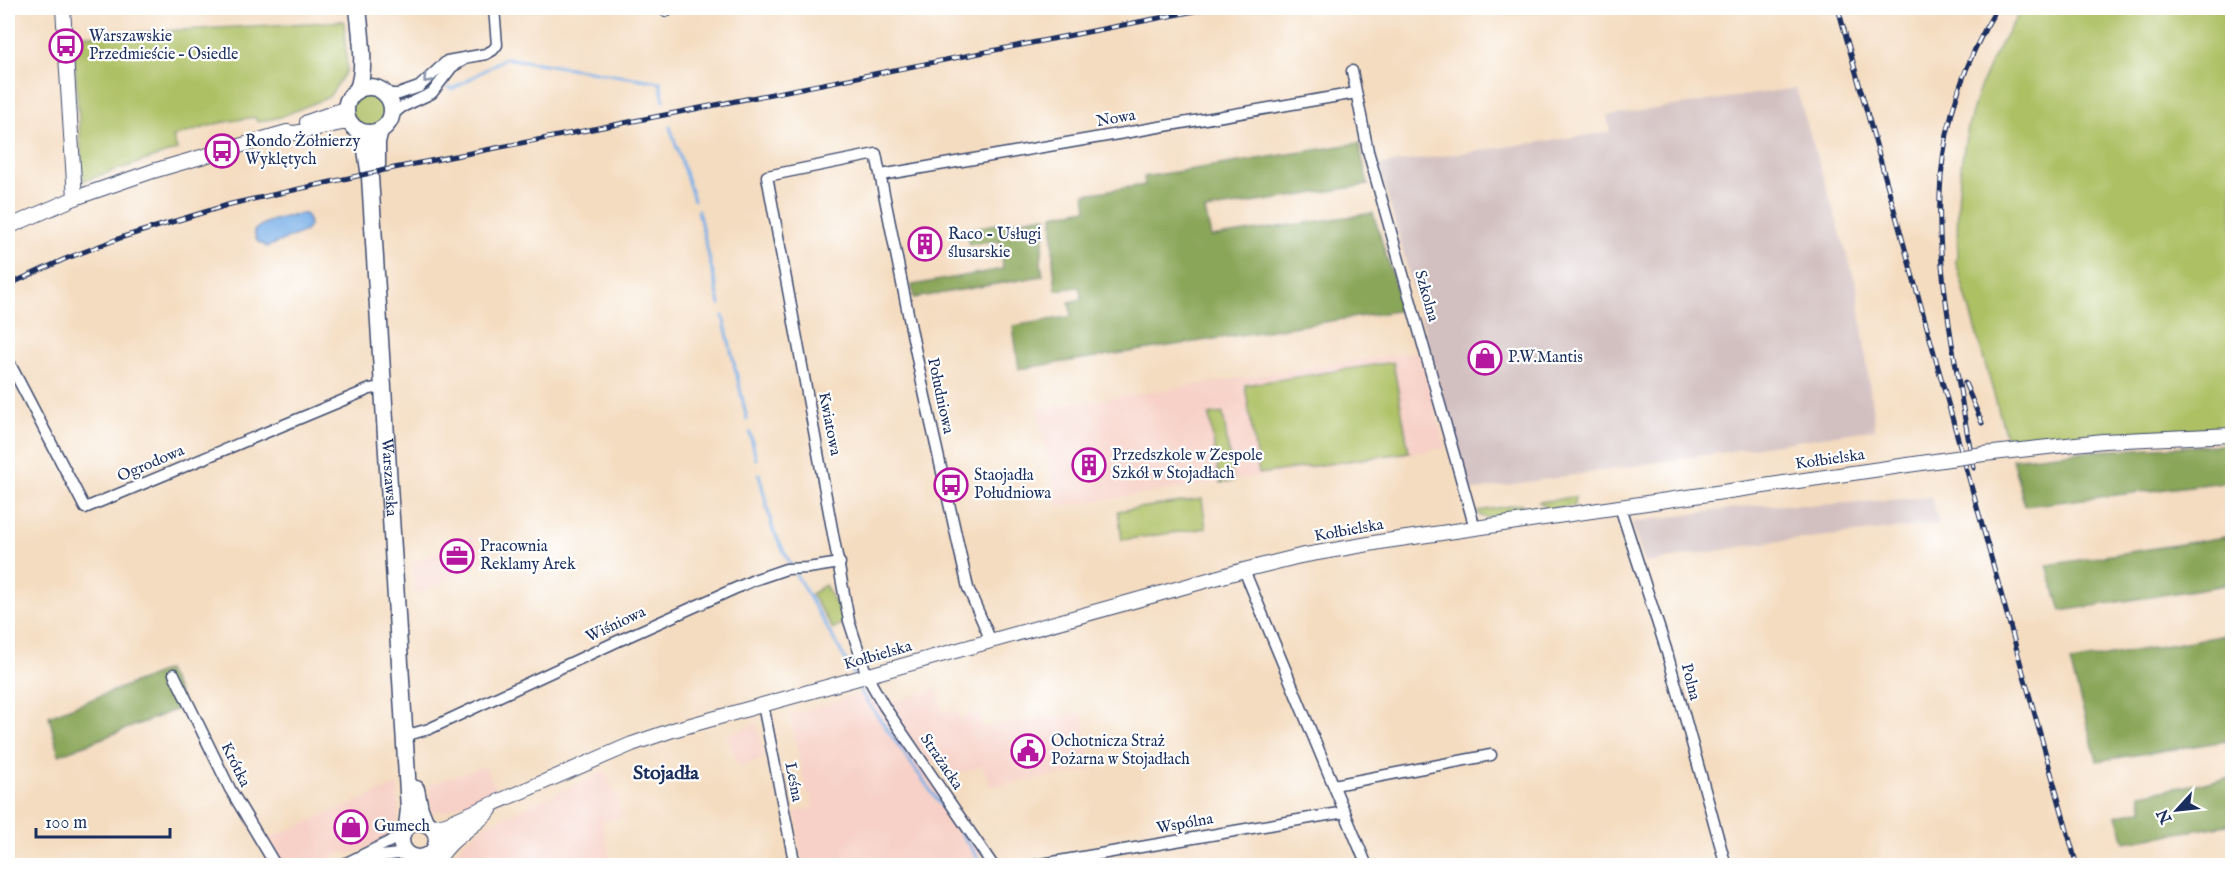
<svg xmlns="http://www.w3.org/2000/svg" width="2240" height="873" viewBox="0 0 2240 873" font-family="'IM FELL English',serif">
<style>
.built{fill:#f7d1c7}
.industrial{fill:#d2bfc0}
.green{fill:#adc063;stroke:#647860;stroke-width:1.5}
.forest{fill:#8aa659;stroke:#526a5c;stroke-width:1.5}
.water{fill:#79b0e8;stroke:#4a70a3;stroke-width:1.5}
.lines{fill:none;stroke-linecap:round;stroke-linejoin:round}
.stream{stroke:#79b0e8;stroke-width:3}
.minor-casing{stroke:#3c496d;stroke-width:13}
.tertiary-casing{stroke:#3c496d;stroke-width:16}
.primary-casing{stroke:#3c496d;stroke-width:19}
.minor{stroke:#fff;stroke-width:10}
.tertiary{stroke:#fff;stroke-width:14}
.primary{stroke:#fff;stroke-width:16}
.rail-casing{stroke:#1b2f5e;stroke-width:5}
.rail{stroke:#fff;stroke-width:3;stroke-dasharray:9;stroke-linecap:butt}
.tertiary-bridge-casing{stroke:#3c496d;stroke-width:16;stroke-linecap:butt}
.tertiary-bridge{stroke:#fff;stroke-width:14}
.oneway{stroke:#8d97ae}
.labels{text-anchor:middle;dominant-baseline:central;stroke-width:4.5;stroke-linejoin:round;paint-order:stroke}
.poi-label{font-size:16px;fill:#1b2f5e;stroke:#fff;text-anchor:start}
.street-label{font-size:16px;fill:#1b2f5e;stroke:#fff}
.quarter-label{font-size:20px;font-weight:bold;fill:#1b2f5e;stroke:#fff}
</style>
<rect width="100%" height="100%" fill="#fff"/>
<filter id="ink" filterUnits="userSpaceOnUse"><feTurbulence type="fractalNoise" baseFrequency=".0167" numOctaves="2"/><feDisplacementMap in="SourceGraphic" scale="12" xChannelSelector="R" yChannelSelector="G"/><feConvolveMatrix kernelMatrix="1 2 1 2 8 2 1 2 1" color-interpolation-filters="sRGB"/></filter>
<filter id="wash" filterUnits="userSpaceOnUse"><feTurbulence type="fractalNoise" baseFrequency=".008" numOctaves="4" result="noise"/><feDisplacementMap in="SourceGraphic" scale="24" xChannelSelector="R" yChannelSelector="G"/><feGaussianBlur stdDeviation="1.35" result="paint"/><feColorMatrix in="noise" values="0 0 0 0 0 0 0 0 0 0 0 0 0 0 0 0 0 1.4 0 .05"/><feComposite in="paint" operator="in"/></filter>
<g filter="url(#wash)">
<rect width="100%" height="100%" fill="#f4dcc0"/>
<g class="built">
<path d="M1419,351l27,97 -388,59 -20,-98z"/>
<path d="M473,534l12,27 -70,34 -3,-31z"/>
<path d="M937,689l5,23 14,-2 2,7 21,-4 2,15 101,-16 10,58 -101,16 -9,-20 -31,11 -8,-19 -16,5 -39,-60z"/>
<path d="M871,693l110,159 -10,13h-168l-7,-32 3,-2 -3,-13 -4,-5 21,-6 -3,-13 -3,1 -17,-80 70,-21z"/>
<path d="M757,724l7,34 -26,8 -11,-32z"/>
<path d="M485,766l12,25 -52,20 -14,1 -2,-27z"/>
<path d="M606,771l17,45 -21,6 10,43h-167l18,-22 23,-18z"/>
<path d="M397,785l2,31 -2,10 -7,9 -9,5v3l-27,10 -11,-1 -11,5 -1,6 -6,2 -47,1 -15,-25z"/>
</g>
<g class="industrial">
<path d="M1796,88l61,199 18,142 -406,62 -90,-326 231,-33 -3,-16z"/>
<path d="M1931,497l8,27 -176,19 -118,20 -13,-38 1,-3 124,-17h64z"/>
</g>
<g class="green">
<path d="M2022,8h210v419l-224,16 -53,-184 3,-2c-3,-66 3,-133 32,-193 9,-20 22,-38 32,-56z"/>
<path d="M344,21l3,49 -18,27 -49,20 -23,5 -2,-5 -36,6 -46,14 4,13 -94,31 -10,-145z"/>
<circle cx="369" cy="109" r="18"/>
<path d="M1393,362l16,90 -150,22 -14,-89z"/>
<path d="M1223,413l10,68 -13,2 -11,-68z"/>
<path d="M1575,497l-1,9 -25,3 -10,-7z"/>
<path d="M1202,499l4,29 -84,12 -4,-29z"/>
<path d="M1522,504l-7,10 -27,4 -8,-2 -2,-5z"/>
<path d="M825,585l21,36 -13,8 -22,-35z"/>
</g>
<g class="forest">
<path d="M1359,143l9,42 -163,25 6,27 162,-24 30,97 -384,59 -6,-43 59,-10 -3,-14 13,-3 -3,-12 -23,3 -3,-29v-46l34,-6 -2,-15 60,-9 -1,-8z"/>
<path d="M1046,216l-5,47 2,13 -129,22 -2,-13 91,-16 -4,-28 -30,4 -3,-16z"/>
<path d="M2232,444v37l-207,25 -13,-47 63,-7z"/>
<path d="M2232,536v48l-171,27 -14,-46z"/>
<path d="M2232,634v106l-135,21 -27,-99z"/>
<path d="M167,670l18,36 -126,49 -10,-39z"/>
<path d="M2232,778v46l-107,18 -8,-27 26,-5 -3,-16z"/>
</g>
<path class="water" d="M300,214h5l3,3 1,8 -3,6 -39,16 -10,-6 -3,-10c12,-12 30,-13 46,-17z"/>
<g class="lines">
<g class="stream">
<path d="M449,88l4,1 52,-31 155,24 4,19"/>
<path d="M670,127l24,73"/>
<path d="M698,210l22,94"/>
<path d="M723,316l24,103"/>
<path d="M750,433l6,26"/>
<path d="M759,474l14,56 18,35"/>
<path d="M794,571l60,103"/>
<path d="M858,683l4,11 122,172"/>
</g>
</g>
</g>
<g filter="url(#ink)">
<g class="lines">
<g class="minor-casing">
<g id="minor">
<path d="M665,8l1,3"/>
<path d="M1352,71l16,80 107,377"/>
<path d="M385,94h14l20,-7 28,-26 39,-7 7,-4 4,-5 -3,-37"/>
<path d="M391,116l11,-9 30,-14 20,-26 12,-7"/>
<path d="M881,175l475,-82"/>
<path d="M8,360l77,148 285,-119 13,-2"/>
<path d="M1620,507l46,142 60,217"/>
<path d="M1244,570l123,296"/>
<path d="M991,641l-23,-53 -46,-205 -46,-229 -109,22 82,445 18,55 17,30 108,158"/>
<path d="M174,674l56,115 46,77"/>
<path d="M763,705l32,161"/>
<path d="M411,734l18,-5 189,-88 136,-61 32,-11 22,-1 32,-5"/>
<path d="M1334,785l157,-30"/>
<path d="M366,858l40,-5"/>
<path d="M340,866l61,-30"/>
<path d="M1030,866l315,-54"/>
</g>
</g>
<g class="tertiary-casing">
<g id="tertiary">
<path d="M63,8l12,190"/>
<path d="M307,122l40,-14"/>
<path d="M8,227l67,-29 78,-27 134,-39 7,1 48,-10h9"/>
<path d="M1984,454l119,-13 129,-6"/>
<path d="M430,827l16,-3 186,-80 41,-14 571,-160 56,-14 86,-15 563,-82"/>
<path d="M436,844l33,-22"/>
<path d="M435,866c13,-28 36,-35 55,-56"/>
</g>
</g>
<g class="primary-casing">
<g id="primary">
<circle cx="369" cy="110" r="23"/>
<path d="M357,91c10,-22 3,-60 1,-83"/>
<path id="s1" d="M358,130l7,13 5,34 39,632 -2,18"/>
<path d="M377,165v-23l3,-12"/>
<path d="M416,789l4,20 6,15"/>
<circle cx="419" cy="840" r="18"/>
</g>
</g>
<use href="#minor" class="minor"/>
<use href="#tertiary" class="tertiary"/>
<use href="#primary" class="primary"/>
<g class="rail-casing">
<g id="rail">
<path d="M1838,8l239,858"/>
<path d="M8,285l57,-26 58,-22 108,-33 158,-35 821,-161"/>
<path d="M1965,383l17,40"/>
<path d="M1974,468c-8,-37 -13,-75 -20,-112 -21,-130 -28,-231 43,-348"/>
</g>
</g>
<use href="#rail" class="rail"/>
<g class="tertiary-bridge-casing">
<path id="tertiary-bridge" d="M1949,459l35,-5"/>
</g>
<use href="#tertiary-bridge" class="tertiary-bridge"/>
</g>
<defs><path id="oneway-chevron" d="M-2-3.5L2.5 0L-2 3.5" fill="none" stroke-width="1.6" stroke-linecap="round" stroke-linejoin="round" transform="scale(1.5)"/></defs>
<use class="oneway" href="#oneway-chevron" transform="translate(427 79) rotate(134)"/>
</g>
<defs>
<g id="bus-ring" transform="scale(1.725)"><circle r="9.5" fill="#fff" stroke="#b5179e" stroke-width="1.5"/><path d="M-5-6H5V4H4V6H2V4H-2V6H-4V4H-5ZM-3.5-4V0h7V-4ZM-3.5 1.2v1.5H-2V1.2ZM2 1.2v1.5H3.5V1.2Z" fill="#b5179e"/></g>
<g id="building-ring" transform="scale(1.725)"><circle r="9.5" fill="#fff" stroke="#b5179e" stroke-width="1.5"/><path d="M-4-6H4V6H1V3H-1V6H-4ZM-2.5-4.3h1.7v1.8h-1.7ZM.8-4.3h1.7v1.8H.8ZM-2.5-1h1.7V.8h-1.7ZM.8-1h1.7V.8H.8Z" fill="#b5179e"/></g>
<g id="shop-ring" transform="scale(1.725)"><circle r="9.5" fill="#fff" stroke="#b5179e" stroke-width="1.5"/><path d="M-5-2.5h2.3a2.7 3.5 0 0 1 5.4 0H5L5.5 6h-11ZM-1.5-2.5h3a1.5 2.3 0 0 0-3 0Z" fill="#b5179e"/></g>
<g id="office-ring" transform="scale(1.725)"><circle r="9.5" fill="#fff" stroke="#b5179e" stroke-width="1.5"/><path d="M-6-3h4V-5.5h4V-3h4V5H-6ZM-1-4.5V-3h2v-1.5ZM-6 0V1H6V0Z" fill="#b5179e"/></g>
<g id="civic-ring" transform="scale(1.725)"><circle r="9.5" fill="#fff" stroke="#b5179e" stroke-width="1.5"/><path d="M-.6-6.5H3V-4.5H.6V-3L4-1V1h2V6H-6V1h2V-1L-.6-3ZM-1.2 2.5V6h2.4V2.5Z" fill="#b5179e"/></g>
</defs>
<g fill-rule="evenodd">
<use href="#bus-ring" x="66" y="46"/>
<use href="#bus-ring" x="222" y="151"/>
<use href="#building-ring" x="925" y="244"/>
<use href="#shop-ring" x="1485" y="358"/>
<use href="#building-ring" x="1089" y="465"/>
<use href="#bus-ring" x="951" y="485"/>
<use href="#office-ring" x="457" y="556"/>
<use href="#civic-ring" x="1028" y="751"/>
<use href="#shop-ring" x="351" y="827"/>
</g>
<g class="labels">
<g class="poi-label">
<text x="89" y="37">Warszawskie<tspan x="89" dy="18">Przedmieście – Osiedle</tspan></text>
<text x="245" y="142">Rondo Żołnierzy<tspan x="245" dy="18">Wyklętych</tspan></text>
<text x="948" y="235">Raco - Usługi<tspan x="948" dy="18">ślusarskie</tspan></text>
<text x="1508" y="358">P.W.Mantis</text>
<text x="1112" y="456">Przedszkole w Zespole<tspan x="1112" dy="18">Szkół w Stojadłach</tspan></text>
<text x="974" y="476">Staojadła<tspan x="974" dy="18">Południowa</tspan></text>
<text x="480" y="547">Pracownia<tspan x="480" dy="18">Reklamy Arek</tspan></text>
<text x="1051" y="742">Ochotnicza Straż<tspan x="1051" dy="18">Pożarna w Stojadłach</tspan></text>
<text x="374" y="827">Gumech</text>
</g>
<g class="street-label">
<text transform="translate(1116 119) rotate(-10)">Nowa</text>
<text transform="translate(1426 296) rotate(74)">Szkolna</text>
<text transform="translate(940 396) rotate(78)">Południowa</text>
<text transform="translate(829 424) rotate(79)">Kwiatowa</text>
<text transform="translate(1830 460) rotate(-8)">Kołbielska</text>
<text transform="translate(151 464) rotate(-23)">Ogrodowa</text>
<text stroke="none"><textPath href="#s1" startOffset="350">Warszawska</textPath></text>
<text transform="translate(1349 531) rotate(-10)">Kołbielska</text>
<text transform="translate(616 625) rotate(-25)">Wiśniowa</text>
<text transform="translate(878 656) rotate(-16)">Kołbielska</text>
<text transform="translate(1690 682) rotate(76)">Polna</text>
<text transform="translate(941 762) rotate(56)">Strażacka</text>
<text transform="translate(235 765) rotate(64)">Krótka</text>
<text transform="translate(793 782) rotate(79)">Leśna</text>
<text transform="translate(1185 824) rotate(-10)">Wspólna</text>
</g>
<g class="quarter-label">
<text x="666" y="773">Stojadła</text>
</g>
</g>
<rect width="2240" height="873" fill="none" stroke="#fff" stroke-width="30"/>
<g transform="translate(2177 810) rotate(243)" stroke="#ffffff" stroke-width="4.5" paint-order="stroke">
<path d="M0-4.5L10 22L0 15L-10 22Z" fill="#1b2f5e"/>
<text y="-9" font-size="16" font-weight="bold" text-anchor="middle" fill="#1b2f5e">N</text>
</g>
<path d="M36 828v9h134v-9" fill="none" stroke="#1b2f5e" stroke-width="3"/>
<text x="45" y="828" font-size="18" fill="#1b2f5e" stroke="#ffffff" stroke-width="4.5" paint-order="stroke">100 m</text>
</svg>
